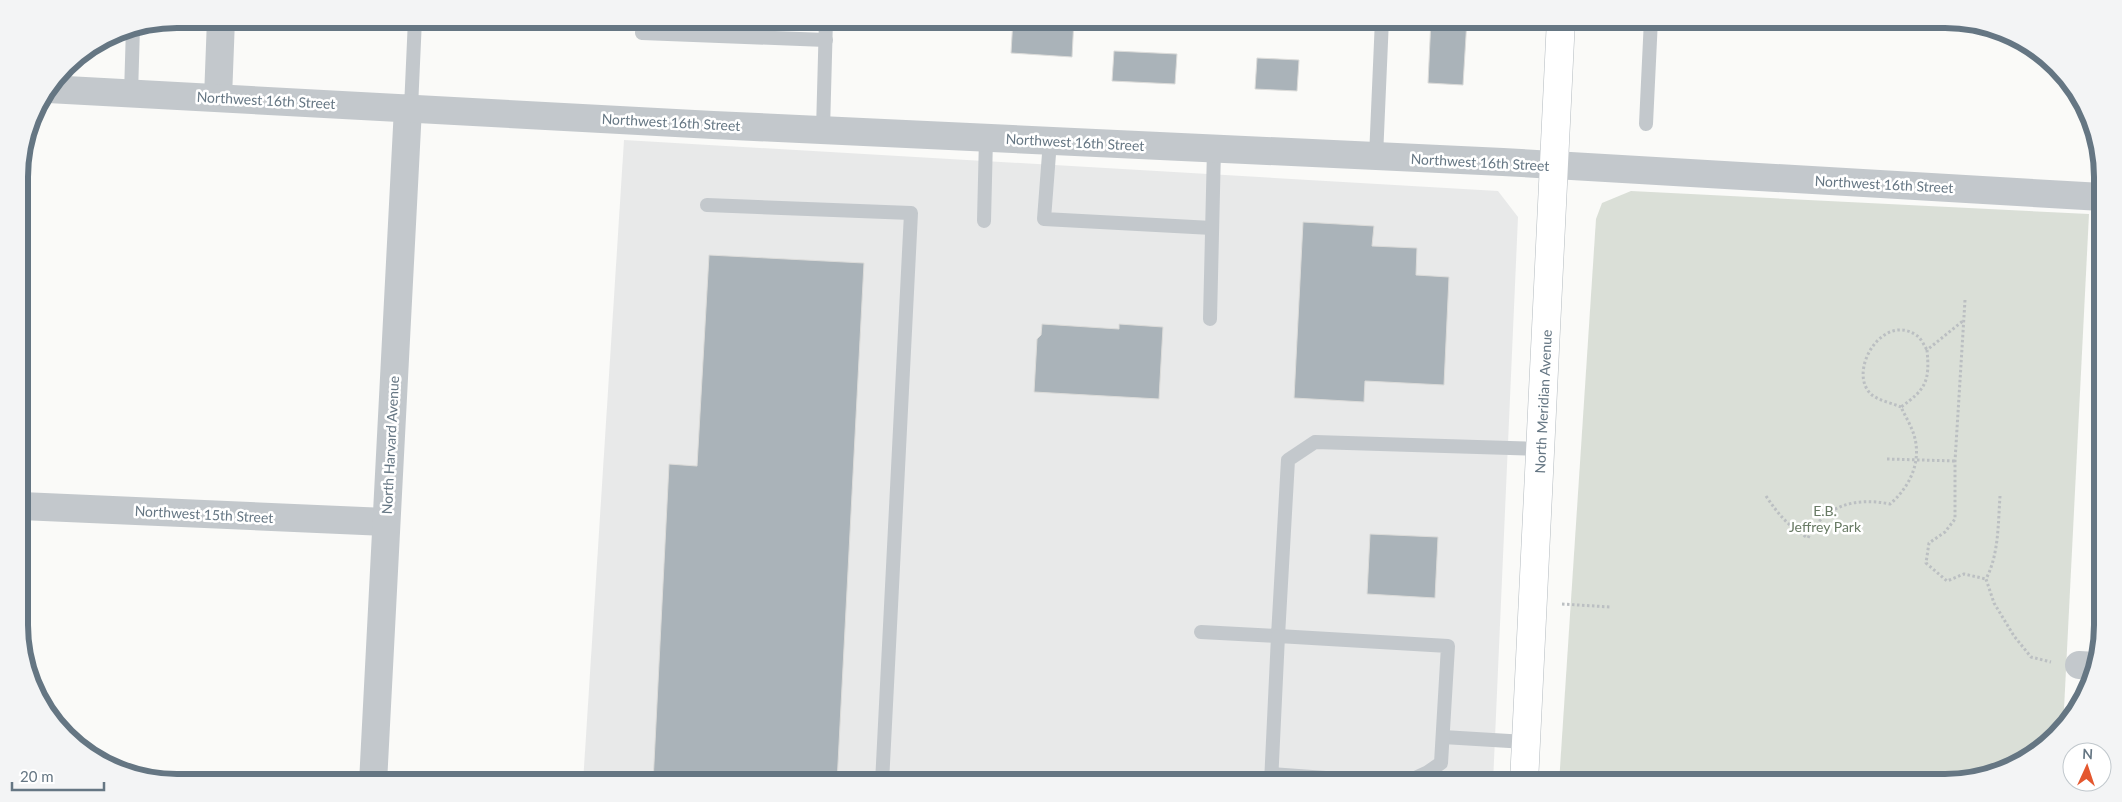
<svg xmlns="http://www.w3.org/2000/svg" width="2122" height="802" viewBox="0 0 2122 802" font-family="Lato,sans-serif">
<style>
.built{fill:#e8e9e9}
.green{fill:#dadfd7}
.building{fill:#aab3b9;stroke:#dcdcda}
.lines{fill:none;stroke-linecap:round;stroke-linejoin:round}
.secondary-casing{stroke:#b3babf;stroke-width:29}
.path{stroke:#bbbfc2;stroke-width:3;stroke-dasharray:2.5 2.5;stroke-linecap:butt}
.service{stroke:#c3c8cc;stroke-width:14}
.minor{stroke:#c3c8cc;stroke-width:28}
.tertiary{stroke:#c3c8cc;stroke-width:28}
.secondary{stroke:#fff;stroke-width:28}
.labels{text-anchor:middle;dominant-baseline:central;stroke-width:5;stroke-linejoin:round;paint-order:stroke}
.street-label{font-size:14px;fill:#657683;stroke:#fff}
.park-label{font-size:14px;fill:#687a64;stroke:#fff}
.rim{fill:none;stroke:#657683;stroke-width:6}
</style>
<rect width="100%" height="100%" fill="#fafaf8"/>
<path class="built" d="M624,140l874,51 20,26 -25,566h-910z"/>
<path class="green" d="M1631,191l458,23 -26,515 -22,22 -45,24 -41,8h-396l37,-564 6,-16z"/>
<g class="building">
<path d="M1013,19h61l-2,38 -61,-4z"/>
<path d="M1431,19h36l-4,66 -35,-2z"/>
<path d="M1114,51l63,3 -2,30 -63,-3z"/>
<path d="M1257,58l42,2 -2,31 -42,-2z"/>
<path d="M1303,222l71,4 -2,20 45,2 -1,27 33,2 -5,108 -79,-4 -1,21 -70,-4z"/>
<path d="M709,255l155,8 -27,520h-184l16,-319 28,2z"/>
<path d="M1042,324l77,5v-5l44,3 -4,72 -125,-7 3,-53 4,-4z"/>
<path d="M1370,534l68,3 -3,61 -68,-4z"/>
</g>
<g class="lines">
<g class="secondary-casing">
<g id="secondary">
<path id="s1" d="M1524,783l37,-764"/>
</g>
</g>
<g class="path">
<path d="M1965,300l-10,161v58l-10,13 -16,11 -3,20 21,18 17,-7 22,5"/>
<path d="M1901,407c-9,-4 -21,-6 -29,-12 -26,-22 10,-83 44,-60 5,3 8,10 11,15"/>
<path d="M1887,459l68,2"/>
<path d="M1766,496c12,18 23,31 42,42 16,-33 48,-41 82,-34 20,-17 32,-43 24,-69 -3,-10 -9,-19 -13,-28 25,-18 29,-26 26,-57l37,-30"/>
<path d="M2000,496c-2,28 -1,58 -14,83l8,24 20,33 17,21 20,5"/>
<path d="M1562,604l48,3"/>
</g>
<g class="service">
<path d="M643,19l-1,14 184,7"/>
<path d="M583,20v-1"/>
<path d="M131,94l2,-67"/>
<path d="M411,108l4,-89"/>
<path d="M1646,124l5,-105"/>
<path d="M823,130l3,-111"/>
<path d="M1050,141l-6,78 168,9"/>
<path d="M1376,157l6,-138"/>
<path d="M707,205l204,8 -29,570"/>
<path d="M984,221l2,-83"/>
<path d="M1210,319l4,-170"/>
<path d="M1201,632l77,4 10,-176 27,-18 224,7"/>
<path d="M1443,737l83,5"/>
<path d="M1271,774l123,9"/>
<path d="M1271,783l7,-147 170,10 -7,117 -13,9 -24,11"/>
</g>
<g class="minor">
<path d="M218,98l3,-79"/>
<path d="M21,506l365,16"/>
<path d="M2079,665l17,1"/>
<path d="M373,783l35,-675"/>
</g>
<path class="tertiary" d="M48,89l665,36 790,37 599,35"/>
<use href="#secondary" class="secondary"/>
</g>
<g class="labels">
<g class="street-label">
<text transform="translate(266 100) rotate(3)">Northwest 16th Street</text>
<text transform="translate(671 122) rotate(3)">Northwest 16th Street</text>
<text transform="translate(1075 142) rotate(3)">Northwest 16th Street</text>
<text transform="translate(1480 162) rotate(3)">Northwest 16th Street</text>
<text transform="translate(1884 184) rotate(3)">Northwest 16th Street</text>
<text stroke="none"><textPath href="#s1" startOffset="382">North Meridian Avenue</textPath></text>
<text transform="translate(390 445) rotate(-87)">North Harvard Avenue</text>
<text transform="translate(204 514) rotate(3)">Northwest 15th Street</text>
</g>
<g class="park-label">
<text x="1825" y="510">E.B.<tspan x="1825" dy="16">Jeffrey Park</tspan></text>
</g>
</g>
<path d="M0 0H2122V802H0ZM177 28H1945A149 149 0 0 1 2094 177V625A149 149 0 0 1 1945 774H177A149 149 0 0 1 28 625V177A149 149 0 0 1 177 28Z" fill="#f3f4f5" fill-rule="evenodd"/>
<path class="rim" d="M177 28H1945A149 149 0 0 1 2094 177V625A149 149 0 0 1 1945 774H177A149 149 0 0 1 28 625V177A149 149 0 0 1 177 28Z"/>
<g transform="translate(2087 767) rotate(3)"><circle r="24" fill="#ffffff" stroke="#c1c8cd"/>
<path d="M0-4L9 19L0 12L-9 19Z" fill="#e4572e"/>
<text y="-8" font-size="14" font-weight="bold" text-anchor="middle" fill="#657683">N</text>
</g>
<path d="M12 782v8h92v-8" fill="none" stroke="#657683" stroke-width="2.5"/>
<text x="20" y="782" font-size="15" fill="#657683" stroke="#ffffff" stroke-width="4" paint-order="stroke">20 m</text>
</svg>
